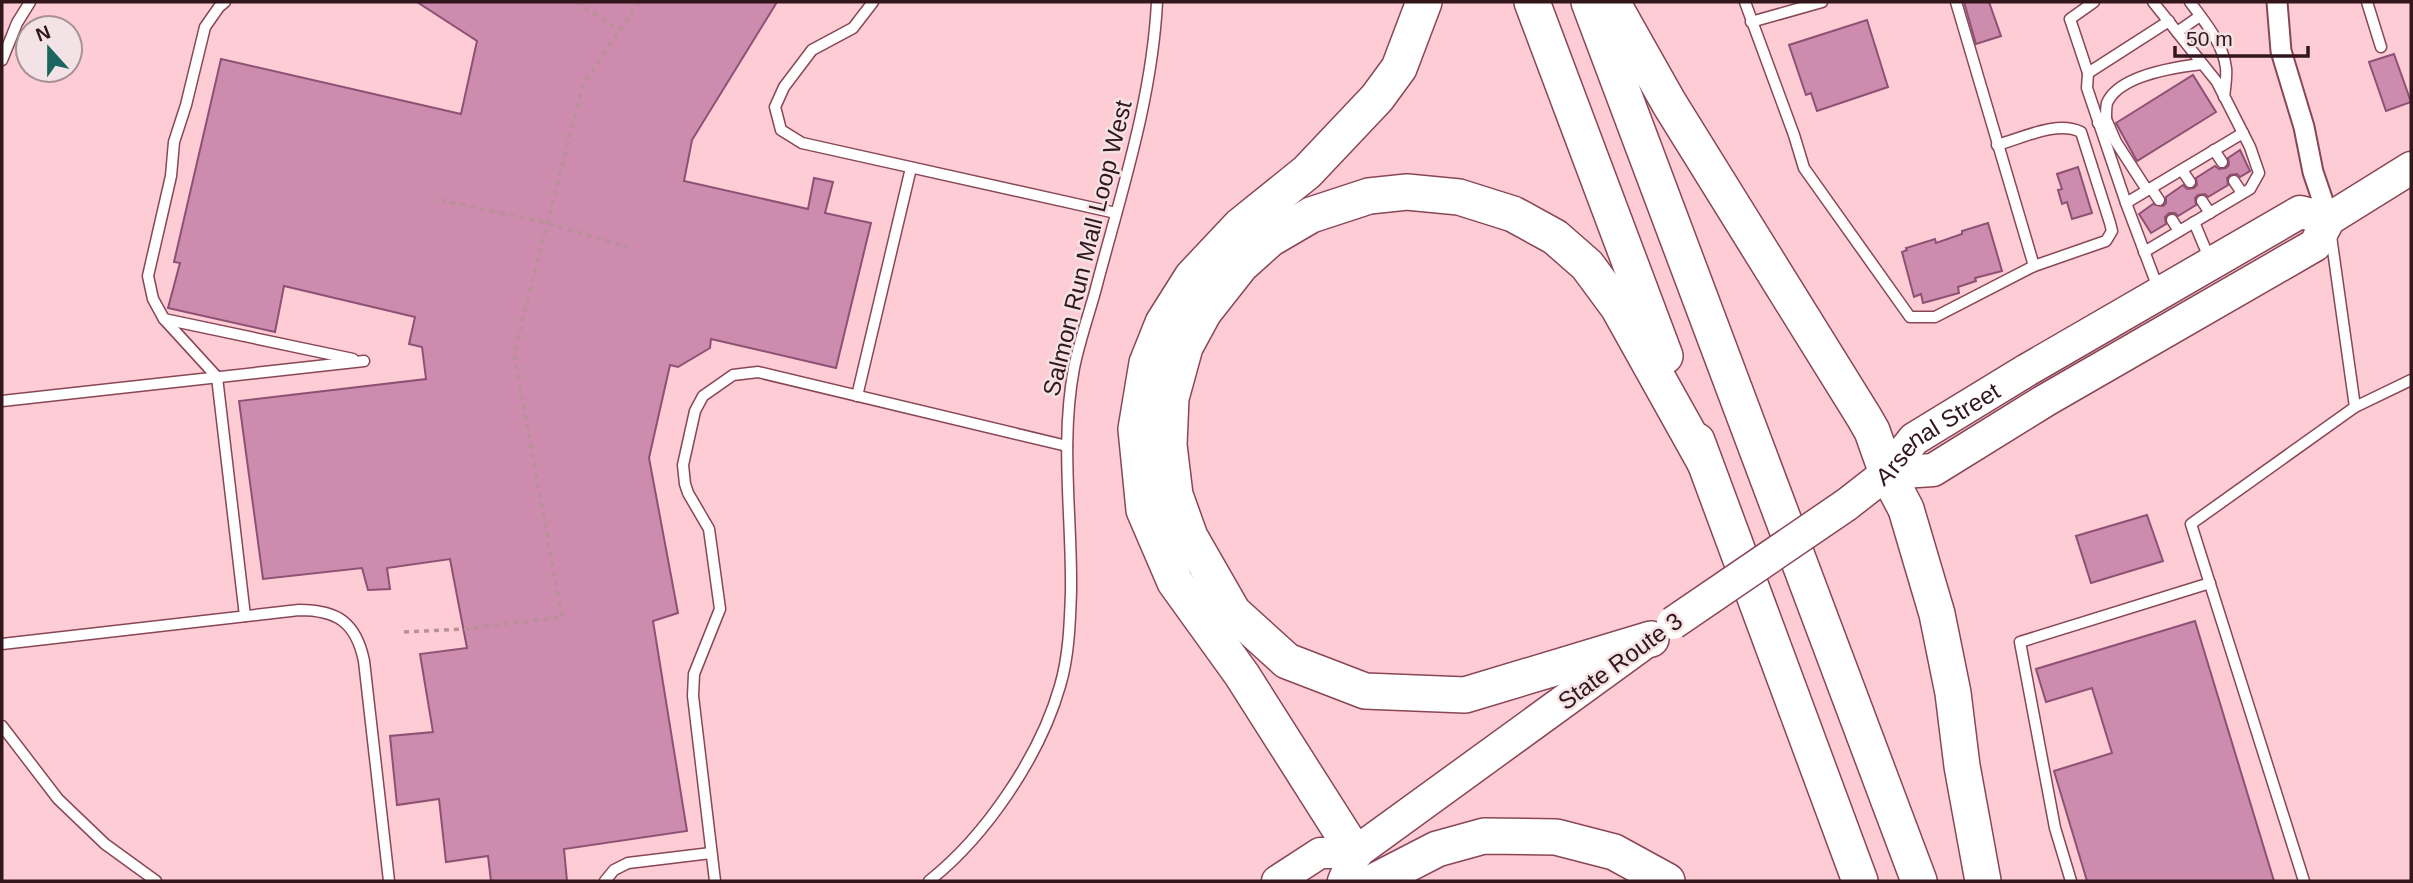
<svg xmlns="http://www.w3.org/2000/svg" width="2413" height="883" viewBox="0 0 2413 883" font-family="Helvetica,sans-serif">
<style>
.building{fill:#cd8bae;stroke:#8e5173;stroke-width:2}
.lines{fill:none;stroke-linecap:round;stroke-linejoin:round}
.service-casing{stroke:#894655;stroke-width:13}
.minor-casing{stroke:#894655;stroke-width:23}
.primary-casing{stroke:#894655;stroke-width:33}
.trunk-casing{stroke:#894655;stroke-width:35}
.motorway-casing{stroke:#894655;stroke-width:38}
.path{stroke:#bb9199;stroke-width:3.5;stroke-dasharray:5 5;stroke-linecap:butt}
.service{stroke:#fff;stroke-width:10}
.minor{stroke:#fff;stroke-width:19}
.primary{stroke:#fff;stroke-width:30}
.trunk{stroke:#fff;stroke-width:32}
.motorway{stroke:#fff;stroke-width:35}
.trunk-bridge-casing{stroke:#894655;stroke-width:35;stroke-linecap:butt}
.trunk-bridge{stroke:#fff;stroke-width:32}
.labels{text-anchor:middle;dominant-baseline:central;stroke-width:5;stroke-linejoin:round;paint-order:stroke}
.street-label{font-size:24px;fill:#32161c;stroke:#f4e3e6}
</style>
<rect width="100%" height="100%" fill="#fdccd5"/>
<g class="building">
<path d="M417,2h360l-85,138 -8,41 124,28 6,-31 19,4 -8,31 46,10 -35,145 -125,-29 -1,9 -32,19 -8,-2 -21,93 29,155 -25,8 34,210 -123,18 3,32h-76l-3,-25 -42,6 -7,-63 -42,6 -7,-69 43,-4 -13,-78 47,-6 -17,-89 -63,9 3,21 -22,1 -6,-22 -99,11 -24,-178 187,-22 -4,-32 -13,-3 6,-27 -131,-31 -9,46 -107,-24 12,-45 -6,-1 47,-203 240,55 16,-73z"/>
<path d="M1964,2h25l12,34 -25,8z"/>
<path d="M1867,20l21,67 -71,24 -6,-18 -5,2 -17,-50z"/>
<path d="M2394,54l17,48 -25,9 -17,-49z"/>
<path d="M2193,75l23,37 -79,49 -21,-38z"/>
<path d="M2240,150l10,21 -10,6 -3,-3 -7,1 -3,3 1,7 -20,12 -3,-3 -7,1 -3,3 1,7 -18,11 -3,-3h-6l-4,4 1,7 -15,9 -12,-19 14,-10 10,2 3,-3v-6l17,-12 4,4 7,-1 3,-3 -1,-7 19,-12 4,3 7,-1 3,-3 -1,-7z"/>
<path d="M2078,167l14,46 -20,6 -5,-17 -5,2 -4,-14 4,-1 -5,-15z"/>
<path d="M1988,223l14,48 -27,7 1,3 -18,6 1,6 -36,10 -2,-9 -7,3 -12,-45 5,-2 -1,-2 29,-9 1,4 26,-9v-3z"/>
<path d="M2147,515l16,46 -72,22 -15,-47z"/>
<path d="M2195,621l79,260h-187l-33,-110 58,-18 -20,-65 -46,14 -10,-33z"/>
</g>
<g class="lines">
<g class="service-casing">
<g id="service">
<path d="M225,2l-6,5 -14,20 -19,78 -12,37 -3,34 -23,100 5,23 11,20 53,58 28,239"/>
<path d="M873,2l-20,26 -41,22 -28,37 -9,20 6,23 21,13 314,70"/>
<path d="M1745,2l49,133 10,33 106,149h25l99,-51 -78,-264"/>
<path d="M2094,2l-24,17 18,54 81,-52"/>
<path d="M2190,2c14,19 33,41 36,66 1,9 -1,20 -2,29"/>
<path d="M2367,2l14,45"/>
<path d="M1751,22l71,-20"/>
<path d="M2177,32l23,-16"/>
<path d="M2,60l15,-37 13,-21"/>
<path d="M2088,73l-1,15 39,115"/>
<path d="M2106,119l10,23 31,48"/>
<path d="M2098,123l8,-4c0,-4 0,-12 1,-16 12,-28 69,-36 95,-39"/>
<path d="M1997,145c26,-7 60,-25 84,-13l29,91 2,8 -6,10 -72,25"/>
<path d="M2214,150l8,12"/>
<path d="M2182,170l8,12"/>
<path d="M2234,181l8,12"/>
<path d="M2151,188l8,12"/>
<path d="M2202,201l8,12"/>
<path d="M2172,220l7,11"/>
<path d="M2194,222l16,38"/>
<path d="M2144,252l106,-63 9,-16 -9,-26 -33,-65 -64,-80"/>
<path d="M2158,288l-32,-85 117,-70"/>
<path d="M164,319l189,40"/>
<path d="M857,396l54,-228"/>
<path d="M2,401l362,-40"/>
<path d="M2355,407l56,-27"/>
<path d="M2,644l297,-34c38,0 57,12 65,51l25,220"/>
<path d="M2,726l56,73 47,45 51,37"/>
<path d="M605,881l9,-11 14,-7 83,-10"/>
<path d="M715,881l-22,-185 1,-22 26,-65 -11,-80 -21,-36 -3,-9 -2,-19 12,-54 8,-15 30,-21 25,-3 309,74"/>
<path d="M929,881c57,-45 111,-125 131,-195 9,-30 10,-64 11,-95 1,-74 -11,-149 3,-223 5,-25 14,-51 21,-76 25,-96 57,-191 62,-290"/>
<path d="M2071,881l-16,-53 -35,-186 190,-59"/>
<path d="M2304,881l-113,-357 164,-117 -24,-171"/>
</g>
</g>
<g class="minor-casing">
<path id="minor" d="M2277,2l4,49 23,76 9,45 16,47"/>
</g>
<g class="primary-casing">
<path id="primary" d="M1277,881l43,-28h35l-12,28"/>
</g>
<g class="trunk-casing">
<g id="trunk">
<path d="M1887,473l46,-3 113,-70 269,-155 14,-26 82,-51"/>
<path id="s1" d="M1846,505l41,-32 27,-34 113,-69 273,-158 29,7"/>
<path d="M1355,853l285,-207"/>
</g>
</g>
<g class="motorway-casing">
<g id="motorway">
<path d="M1532,2l133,354"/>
<path d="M1589,2l330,879"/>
<path d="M1612,2l57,101 195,314 8,14 15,42 19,36 31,105 16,79 9,73 21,115"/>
<path d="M1697,441l163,440"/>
<path d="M1651,639l-186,56 -100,-4 -78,-30 -54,-49 -43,-75 -15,-42 -6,-50 2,-47 14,-51 19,-35 37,-47 29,-26 41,-24 58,-19 38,-4 52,5 54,17 42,23 32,28 31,42 86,154"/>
<path d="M1355,853l-113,-178 -67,-93 -31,-72 -8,-81 11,-66 16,-40 29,-46 48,-51 67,-54 70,-74 22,-30 25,-66"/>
<path d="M1375,881l62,-32 47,-13 72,1 58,15 53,29"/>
</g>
</g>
<g class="path">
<path d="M576,2l44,28"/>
<path d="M441,200l106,23 81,24"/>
<path d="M404,632l59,-3 99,-12 -48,-264 69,-269 56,-82"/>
</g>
<use href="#service" class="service"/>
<use href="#minor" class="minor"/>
<use href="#primary" class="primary"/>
<use href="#trunk" class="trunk"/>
<use href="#motorway" class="motorway"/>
<g class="trunk-bridge-casing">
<path id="trunk-bridge" d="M1673,623l173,-118"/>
</g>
<use href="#trunk-bridge" class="trunk-bridge"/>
</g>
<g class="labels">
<g class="street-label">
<text transform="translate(1087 248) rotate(-76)">Salmon Run Mall Loop West</text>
<text stroke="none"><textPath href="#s1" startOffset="117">Arsenal Street</textPath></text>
<text transform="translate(1620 661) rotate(-36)">State Route 3</text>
</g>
</g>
<rect width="2413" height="883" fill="none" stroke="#32161c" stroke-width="7"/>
<g transform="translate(49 49) rotate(339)"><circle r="33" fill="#f4e3e6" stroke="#a69195" stroke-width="2"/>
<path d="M0-5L12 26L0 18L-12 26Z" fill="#1a665f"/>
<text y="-10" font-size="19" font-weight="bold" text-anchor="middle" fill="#32161c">N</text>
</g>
<path d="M2175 46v10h133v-10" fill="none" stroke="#32161c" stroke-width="3.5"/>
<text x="2186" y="46" font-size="21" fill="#32161c" stroke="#f4e3e6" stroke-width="5" paint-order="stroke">50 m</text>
</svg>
